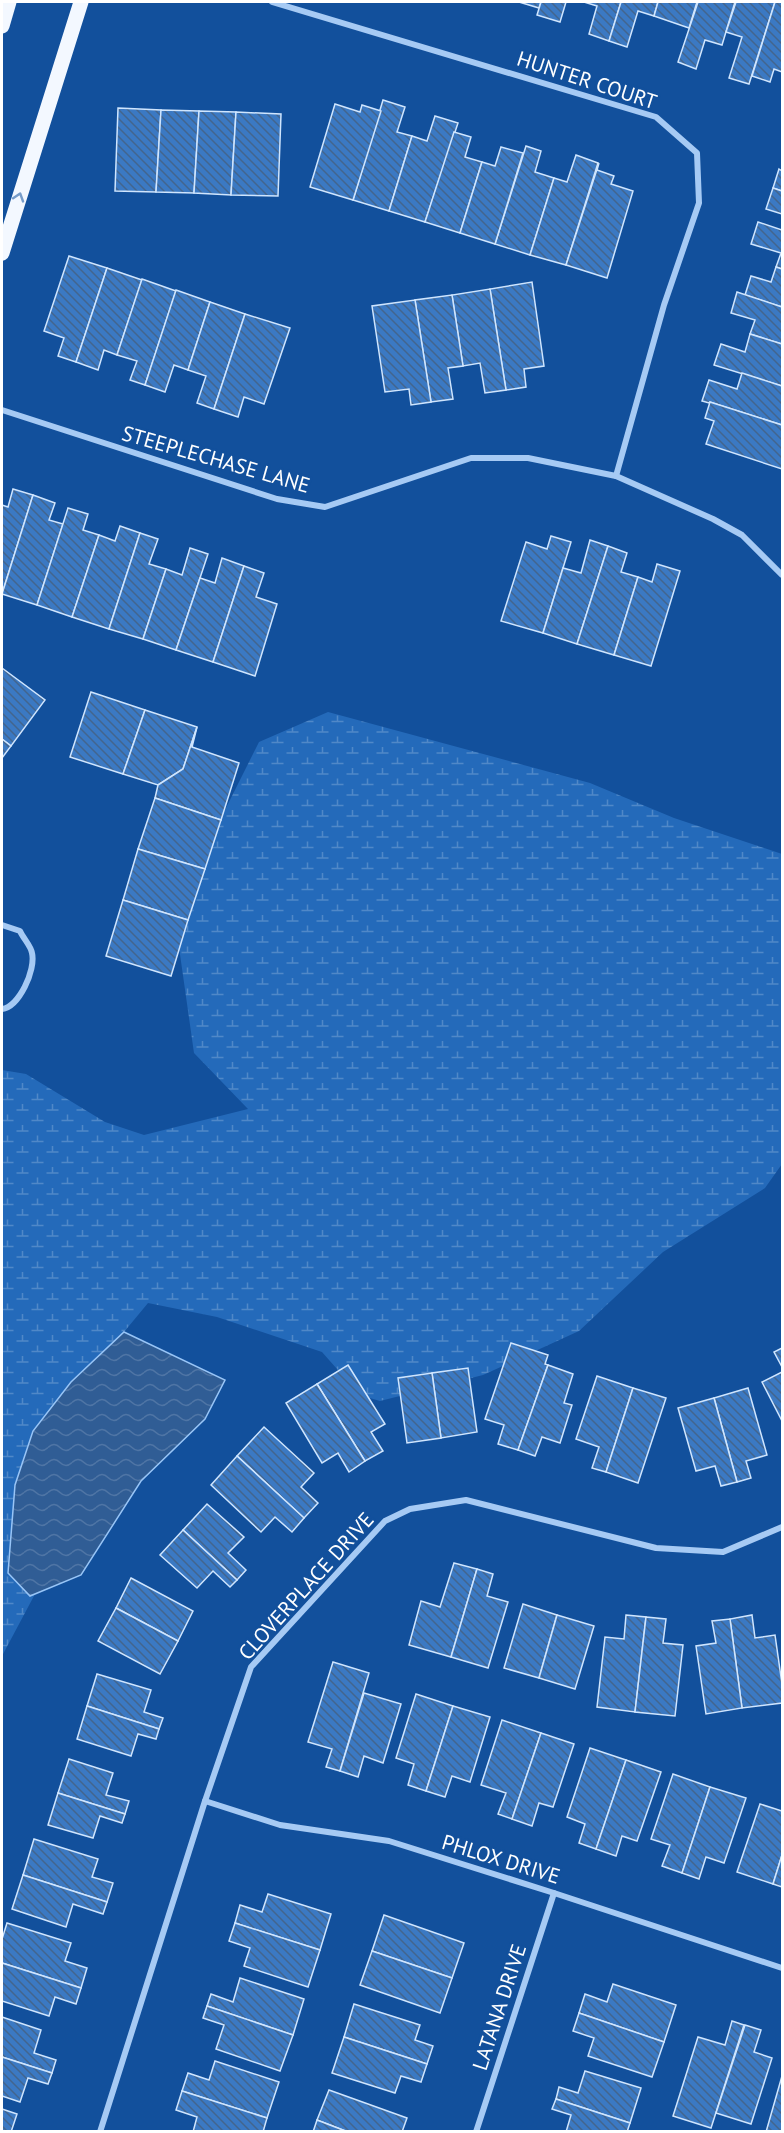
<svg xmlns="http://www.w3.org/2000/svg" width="784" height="2133" viewBox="0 0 784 2133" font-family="'PT Sans',sans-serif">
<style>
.wetland{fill:url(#wetland-marsh)}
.water{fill:url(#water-waves);stroke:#98c5f7;stroke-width:1.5}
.building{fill:url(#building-back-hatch);stroke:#cfe5fe;stroke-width:1.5}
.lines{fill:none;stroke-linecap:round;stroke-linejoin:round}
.street{stroke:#a6caf4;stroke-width:6}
.primary{stroke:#f3f8ff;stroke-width:15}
.oneway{stroke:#779cc9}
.labels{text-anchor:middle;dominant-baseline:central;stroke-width:5;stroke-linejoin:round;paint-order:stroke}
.street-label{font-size:21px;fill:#fff;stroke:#12509c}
</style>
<defs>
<pattern id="wetland-marsh" width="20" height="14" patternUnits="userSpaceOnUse" patternTransform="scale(1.5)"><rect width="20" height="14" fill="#246aba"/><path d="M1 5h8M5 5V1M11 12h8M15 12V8" fill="none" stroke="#5088c8"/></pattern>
<pattern id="water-waves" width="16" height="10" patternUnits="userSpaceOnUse" patternTransform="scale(1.5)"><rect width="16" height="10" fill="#305d95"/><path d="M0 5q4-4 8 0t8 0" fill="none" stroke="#4f75a5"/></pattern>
<pattern id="building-back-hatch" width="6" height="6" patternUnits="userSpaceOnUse" patternTransform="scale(1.5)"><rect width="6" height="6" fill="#3b79c3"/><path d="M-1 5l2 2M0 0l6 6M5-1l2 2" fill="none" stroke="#43658d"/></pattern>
</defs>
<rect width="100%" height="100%" fill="#12509c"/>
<path class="wetland" d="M328,712l262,71 84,35 108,36v310l-17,24 -102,64 -84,79 -96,44 -103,26 -20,-6 -38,-43 -105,-35 -69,-14 -24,29 -54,51 -37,48 -3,165 5,-2 -33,62v-586l24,4 79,48 39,13 104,-26 -54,-56 -18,-127 41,-100 42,-84z"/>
<path class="water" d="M124,1332l101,48 -20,39 -64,62 -60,94 -51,21 -22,-23 7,-88 18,-54 38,-49z"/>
<g class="building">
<path d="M519,2h22l-2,6z"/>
<path d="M541,2h25l-6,20 -23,-7z"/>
<path d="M584,2h37l-12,39 -20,-7 8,-28z"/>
<path d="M621,2h37l-4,14 -16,-5 -11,36 -18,-6z"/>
<path d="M658,2h39l-8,26 -35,-12z"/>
<path d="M698,2h37l-13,43 -17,-5 -9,29 -18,-7z"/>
<path d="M736,2h39l-26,82 -20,-6 13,-41 -16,-5z"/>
<path d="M775,2h7v70l-8,-3 -4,13 -18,-6z"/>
<path d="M383,100l22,7 -8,25 15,4 -23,75 -36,-11z"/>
<path d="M335,104l25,8 2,-7 19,6 -28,89 -43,-13z"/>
<path d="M118,108l43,2 -5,82 -41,-1z"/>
<path d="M161,110l38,1 -5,82 -38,-1z"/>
<path d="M199,111l37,1 -5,83 -37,-2z"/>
<path d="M236,112l45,2 -3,82 -47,-1z"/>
<path d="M435,116l23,7 -33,99 -36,-11 23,-75 15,5z"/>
<path d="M454,132l17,5 -6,20 17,5 -22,71 -35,-11z"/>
<path d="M526,146l15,5 -6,21 19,6 -24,77 -35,-11z"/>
<path d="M501,147l22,6 -28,91 -35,-11 22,-71 13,4z"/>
<path d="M576,155l22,8 -32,102 -36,-10 24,-77 13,4z"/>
<path d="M599,163l-2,7 17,6 -3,8 22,7 -26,87 -41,-13z"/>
<path d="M779,169l3,2v20l-9,-3z"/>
<path d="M773,188l9,3v23l-16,-5z"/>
<path d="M758,222l24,8v39l-6,-2 5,-14 -30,-9z"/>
<path d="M69,256l38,12 -31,94 -18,-6 6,-18 -20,-7z"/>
<path d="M776,267l6,2v38l-37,-12 6,-19 20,6z"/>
<path d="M107,268l35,12 -25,75 -13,-5 -6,20 -22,-8z"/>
<path d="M142,279l34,12 -31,94 -15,-5 7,-19 -20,-6z"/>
<path d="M532,282l12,84 -20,3 2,18 -20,3 -16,-101z"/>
<path d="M490,289l16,101 -21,3 -5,-30 -17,3 -11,-71z"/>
<path d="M176,290l34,12 -22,68 -14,-5 -9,27 -20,-7z"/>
<path d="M737,292l45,15v37l-32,-10 5,-14 -24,-7z"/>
<path d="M452,295l11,71 -15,2 5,31 -22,3 -16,-102z"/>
<path d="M415,300l16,102 -20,3 -2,-16 -24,3 -13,-86z"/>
<path d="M210,302l35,12 -31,95 -17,-6 9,-27 -18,-6z"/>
<path d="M245,314l45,14 -26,76 -20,-7 -6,20 -24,-8z"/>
<path d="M750,334l32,10v42l-68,-21 7,-21 24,8z"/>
<path d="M742,373l40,13v39l-72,-23 -1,1 -7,-2 7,-21 28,9z"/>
<path d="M710,402l72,23v44l-76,-25 8,-23 -9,-3z"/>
<path d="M13,489l20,6 -31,99v-89l6,2z"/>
<path d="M33,495l22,8 -6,17 14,4 -26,81 -35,-11z"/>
<path d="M68,508l20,6 -5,16 16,5 -27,82 -35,-12z"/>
<path d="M120,526l20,7 -31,96 -37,-12 27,-82 16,6z"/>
<path d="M140,533l18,6 -9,25 17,5 -23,70 -34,-10z"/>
<path d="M551,536l20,6 -28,91 -42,-12 25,-79 21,7z"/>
<path d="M590,540l18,6 -31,98 -34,-11 20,-65 18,5z"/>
<path d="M608,546l19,7 -6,19 17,5 -24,78 -37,-11z"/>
<path d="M190,548l18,6 -32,96 -33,-11 23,-70 16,6z"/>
<path d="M222,558l22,8 -31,96 -37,-12 24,-72 15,5z"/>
<path d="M657,564l23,7 -29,95 -37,-11 24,-78 14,5z"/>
<path d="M244,566l20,7 -8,24 21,7 -22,72 -42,-14z"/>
<path d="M2,668l43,32 -34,46 -9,-7z"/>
<path d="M91,692l54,18 -22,64 -53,-17z"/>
<path d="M145,710l52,17 -14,42 -25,16 -35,-11z"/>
<path d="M197,727l-5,20 47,16 -18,57 -66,-22 3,-13 25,-16z"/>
<path d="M2,739l9,7 -9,12z"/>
<path d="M155,798l66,22 -16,49 -67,-20z"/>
<path d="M138,849l67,20 -17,51 -65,-20z"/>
<path d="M123,900l65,20 -17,56 -65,-20z"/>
<path d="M511,1343l37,12 -3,9 3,1 -30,85 -20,-6 6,-19 -19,-6z"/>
<path d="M782,1348v19l-8,-15z"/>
<path d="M348,1365l37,59 -14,8 12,19 -18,10 -48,-77z"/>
<path d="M548,1365l25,9 -9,29 8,2 -12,38 -18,-6 -7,19 -17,-6z"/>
<path d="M468,1368l9,64 -36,6 -9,-65z"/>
<path d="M782,1372v49l-20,-39z"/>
<path d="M432,1373l9,65 -34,5 -9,-65z"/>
<path d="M597,1376l36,12 -27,84 -14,-4 7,-21 -23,-8z"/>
<path d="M317,1384l48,77 -16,11 -11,-19 -16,10 -36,-60z"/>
<path d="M633,1388l33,10 -28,85 -32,-11z"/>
<path d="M748,1388l19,67 -21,6 5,17 -14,4 -23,-84z"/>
<path d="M714,1398l23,84 -16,4 -6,-20 -19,5 -18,-63z"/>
<path d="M264,1427l50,46 -13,14 17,16 -14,15 -67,-62z"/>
<path d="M237,1456l67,62 -12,14 -17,-15 -14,15 -50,-47z"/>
<path d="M207,1504l37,33 -16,16 18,17 -9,10 -54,-50z"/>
<path d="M183,1530l54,50 -7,7 -17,-16 -16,17 -37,-33z"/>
<path d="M454,1563l23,6 -26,88 -42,-12 12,-44 19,6z"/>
<path d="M477,1569l16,5 -6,22 21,6 -20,66 -37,-11z"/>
<path d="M131,1578l62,33 -15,30 -62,-33z"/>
<path d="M523,1604l34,11 -18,63 -35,-10z"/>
<path d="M116,1608l62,33 -18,33 -62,-33z"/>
<path d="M557,1615l37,11 -19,63 -36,-11z"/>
<path d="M626,1615l20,2 -11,95 -38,-5 8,-70 19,2z"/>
<path d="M752,1615l3,23 20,-3 7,49v19l-40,5 -12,-89z"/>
<path d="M646,1617l20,2 -3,24 20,2 -8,71 -40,-4z"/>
<path d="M730,1619l12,89 -36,6 -10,-68 20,-3 -4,-22z"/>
<path d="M333,1662l36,11 -29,98 -14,-4 6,-18 -24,-7z"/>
<path d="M97,1674l54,16 -7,22 19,6 -4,11 -72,-23z"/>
<path d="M364,1693l37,11 -18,59 -19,-7 -6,21 -18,-6z"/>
<path d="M416,1694l37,12 -27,85 -18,-6 6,-21 -18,-6z"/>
<path d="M87,1706l72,23 -3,10 -18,-5 -7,22 -54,-17z"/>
<path d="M453,1706l37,11 -20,65 -18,-6 -7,21 -19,-6z"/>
<path d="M502,1720l39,13 -29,86 -14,-5 8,-21 -25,-8z"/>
<path d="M541,1733l33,11 -21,63 -14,-4 -7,23 -20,-7z"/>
<path d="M590,1748l36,12 -30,89 -17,-6 6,-19 -18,-7z"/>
<path d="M69,1759l44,14 -7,22 23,6 -4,13 -67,-21z"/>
<path d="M626,1760l35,12 -24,69 -15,-5 -6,20 -20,-7z"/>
<path d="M673,1774l37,13 -28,86 -20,-7 8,-21 -19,-6z"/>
<path d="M710,1787l36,11 -22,65 -18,-6 -7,22 -17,-6z"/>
<path d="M58,1793l67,21 -3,9 -22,-7 -7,22 -45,-13z"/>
<path d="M760,1804l22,7v44l-9,29 -36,-12z"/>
<path d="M34,1839l64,20 -6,18 21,6 -6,19 -84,-27z"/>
<path d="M782,1855v32l-9,-3z"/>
<path d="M23,1875l84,27 -4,12 -30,-10 -7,23 -54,-18z"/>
<path d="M268,1894l63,20 -11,36 -85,-27 5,-18 22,7z"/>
<path d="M384,1915l80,28 -12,35 -80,-27z"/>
<path d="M7,1923l64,20 -6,18 22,7 -6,20 -79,-25v-24z"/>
<path d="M235,1923l85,27 -12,37 -64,-21 6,-18 -21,-7z"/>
<path d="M372,1951l80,27 -12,35 -80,-28z"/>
<path d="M2,1963l79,25 -5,16 -21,-7 -6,19 -47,-15z"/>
<path d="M240,1978l64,21 -11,36 -86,-29 4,-12 22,8z"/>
<path d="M613,1984l63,21 -12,37 -85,-29 6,-19 22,8z"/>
<path d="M354,2004l66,21 -5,15 18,6 -6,18 -83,-27z"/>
<path d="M207,2006l86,29 -13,36 -64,-22 8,-24 -21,-7z"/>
<path d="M579,2013l85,29 -12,35 -64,-21 6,-18 -21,-7z"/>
<path d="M2,2017l39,13 -7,23 22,7 -4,13 -50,-16z"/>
<path d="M732,2021l12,4 -33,103 -38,-12 25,-79 27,8z"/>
<path d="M745,2025l16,5 -7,22 18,6 -21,66 -35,-11z"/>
<path d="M344,2037l83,27 -6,18 -20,-6 -6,17 -63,-20z"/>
<path d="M2,2057l50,16 -4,11 -20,-6 -8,24 -18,-6z"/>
<path d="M215,2061l64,21 -12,36 -85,-27 6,-18 21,7z"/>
<path d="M585,2071l56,17 -11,35 -74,-24 3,-12 19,6z"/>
<path d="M782,2076v56h-16z"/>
<path d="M329,2090l78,28 -5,14h-54l-31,-12z"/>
<path d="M182,2091l85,27 -4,14h-70l4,-15 -21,-7z"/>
<path d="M556,2099l74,24 -3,9h-61l5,-17 -19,-6z"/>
<path d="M2,2109l15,5 -6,18h-9z"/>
<path d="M317,2120l31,12h-35z"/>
</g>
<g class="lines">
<g class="street">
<path d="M272,2l384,115 41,36 2,50 -35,102 -48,171"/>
<path d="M2,410l275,89 48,8 146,-49h57l88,18 97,43 29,16 40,40"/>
<path d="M2,925l18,6c3,7 11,15 12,22 4,17 -13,54 -30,56"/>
<path d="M205,1801l75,24 109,16 165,52 228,75"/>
<path d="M100,2132l105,-331 46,-134 134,-146 25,-12 56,-9 190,48 67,4 59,-25"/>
<path d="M476,2132l78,-239"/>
</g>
<g class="primary">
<path d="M2,26l7,-24"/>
<path d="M2,253l79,-251"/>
</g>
</g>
<defs><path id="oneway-chevron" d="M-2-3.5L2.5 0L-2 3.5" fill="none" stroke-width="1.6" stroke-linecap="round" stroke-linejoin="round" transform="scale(1.5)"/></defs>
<use class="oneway" href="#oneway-chevron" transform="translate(19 197) rotate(-72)"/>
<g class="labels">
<g class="street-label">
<text transform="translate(587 80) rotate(18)">HUNTER COURT</text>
<text transform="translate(216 459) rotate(16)">STEEPLECHASE LANE</text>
<text transform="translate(306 1586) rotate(-48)">CLOVERPLACE DRIVE</text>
<text transform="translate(501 1859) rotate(17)">PHLOX DRIVE</text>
<text transform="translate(499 2007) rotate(-72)">LATANA DRIVE</text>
</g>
</g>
<rect width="784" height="2133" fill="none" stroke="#ffffff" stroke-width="6"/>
</svg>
